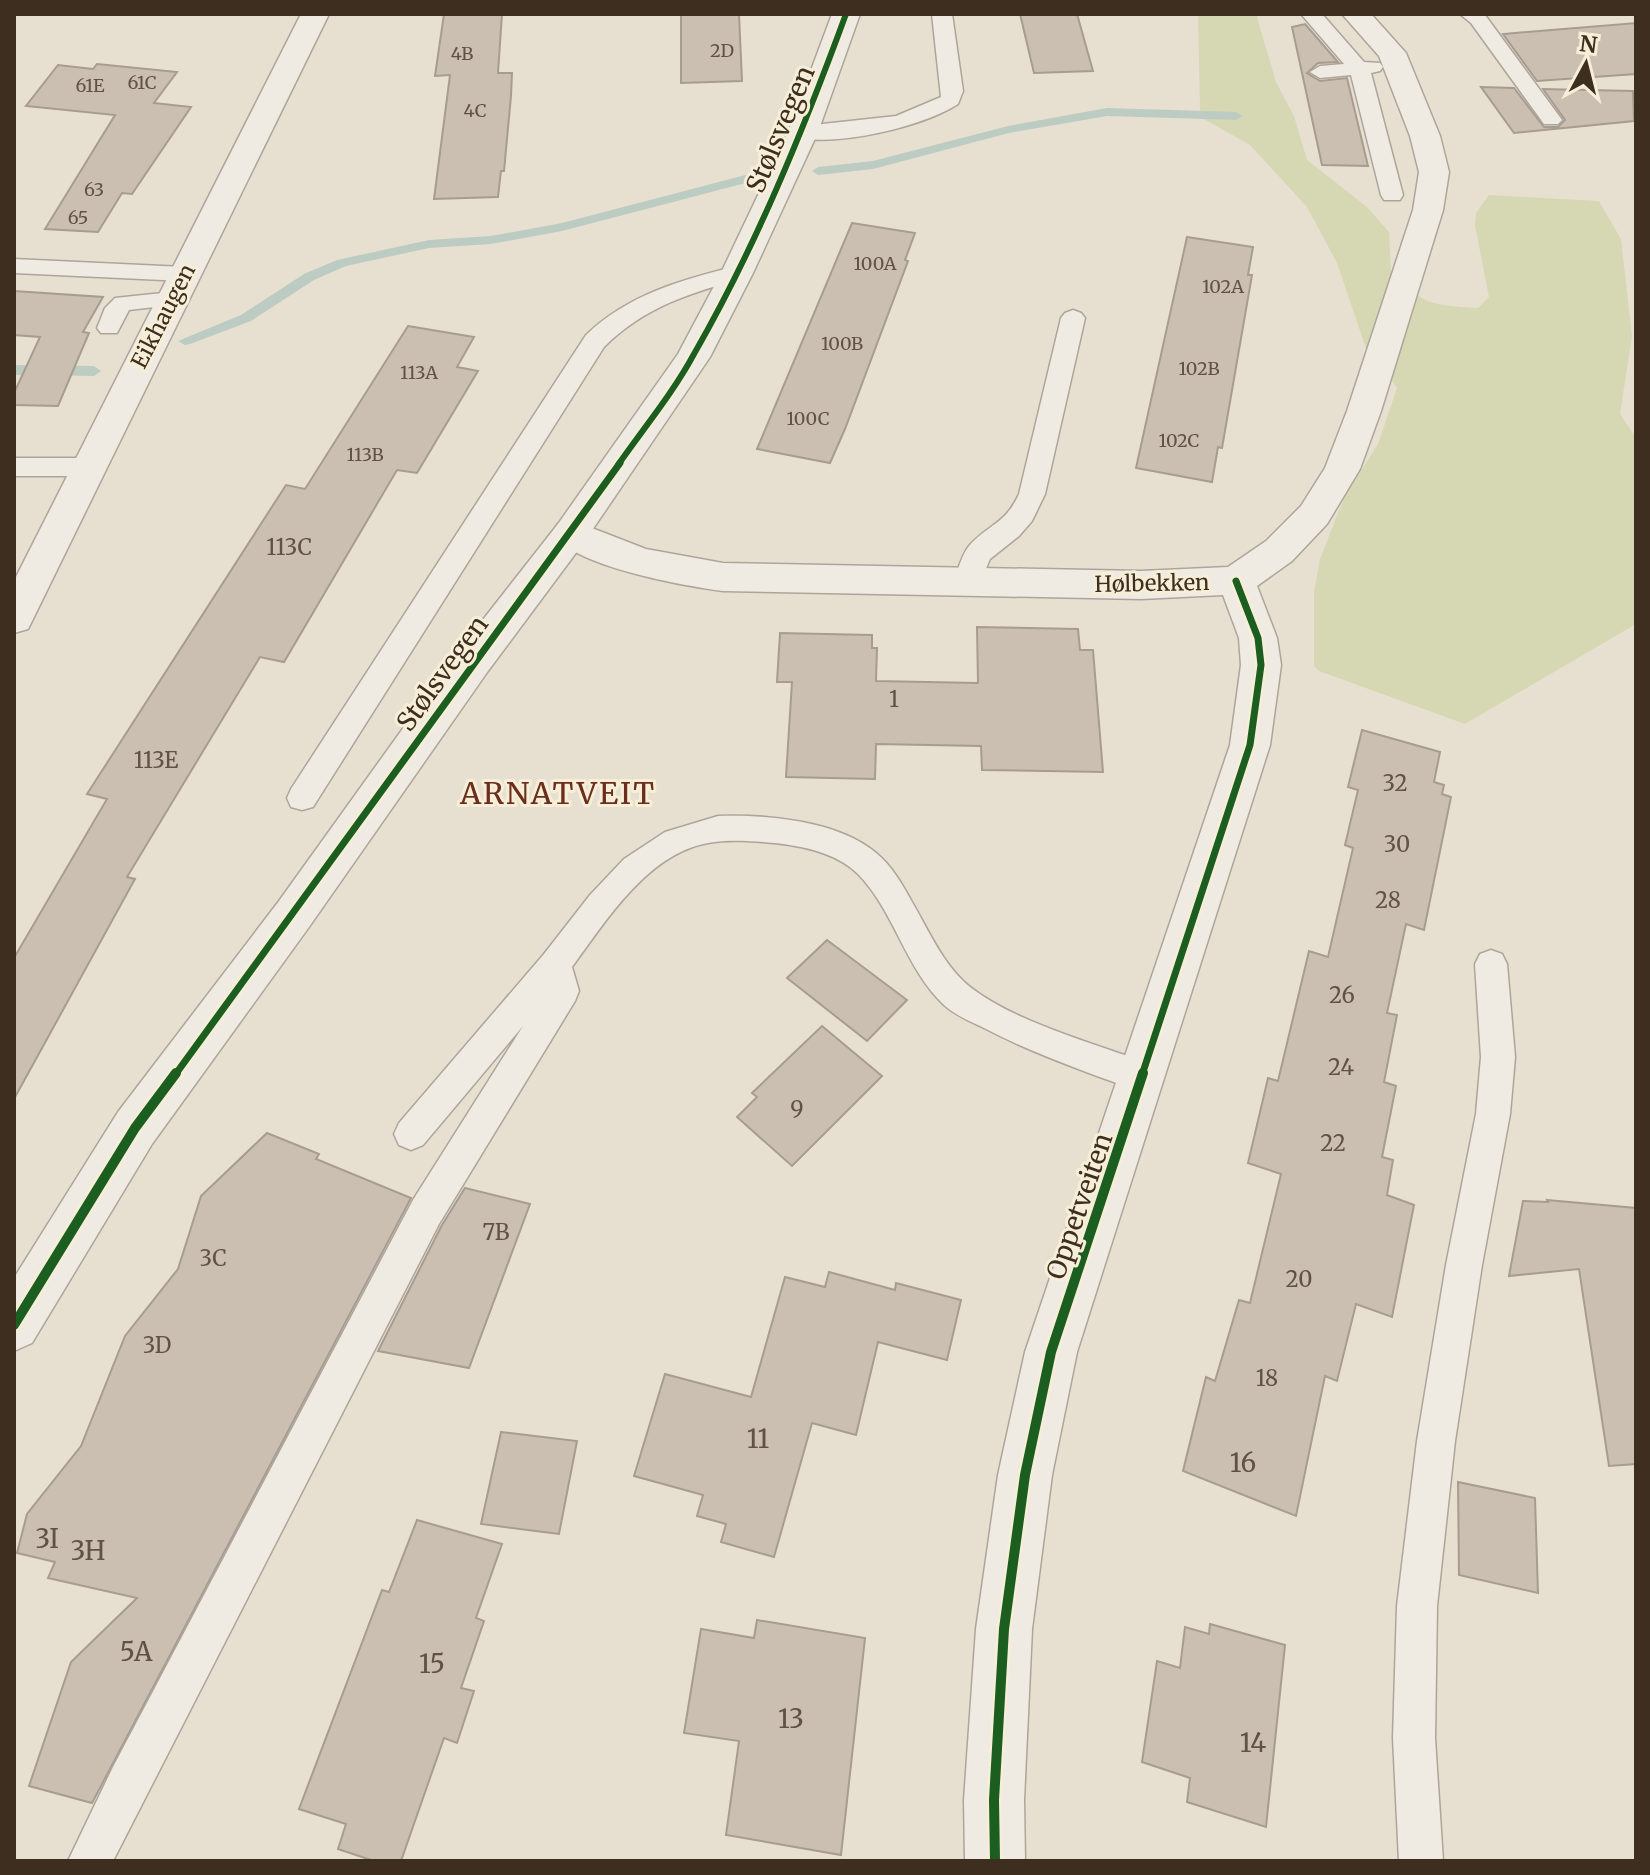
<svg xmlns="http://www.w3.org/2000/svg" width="1650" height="1875" viewBox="0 0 1650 1875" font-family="Merriweather,serif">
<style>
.green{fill:#d6d7b3}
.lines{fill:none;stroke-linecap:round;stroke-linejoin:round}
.stream{fill:#bcccc2;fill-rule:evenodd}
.building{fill:#cbbfb2;stroke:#a89c90;stroke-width:2}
.service-casing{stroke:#ada599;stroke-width:3}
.minor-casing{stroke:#ada599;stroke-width:3}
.tertiary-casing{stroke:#ada599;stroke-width:3}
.service{fill:#efebe3;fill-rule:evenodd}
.minor{fill:#efebe3;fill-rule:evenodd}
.tertiary{fill:#efebe3;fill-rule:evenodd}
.cycleway-far2-casing{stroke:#f7eed8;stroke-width:10}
.cycleway-far1-casing{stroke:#f7eed8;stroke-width:12}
.cycleway-casing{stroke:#f7eed8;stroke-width:15}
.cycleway-far2{stroke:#1b5e20;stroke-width:6}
.cycleway-far1{stroke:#1b5e20;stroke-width:7}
.cycleway{stroke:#1b5e20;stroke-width:10}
.labels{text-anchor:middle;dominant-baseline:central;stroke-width:6;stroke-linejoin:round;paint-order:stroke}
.far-number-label{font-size:18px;fill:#605244}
.far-street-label{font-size:22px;fill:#3d2e20;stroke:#f7eed8}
.number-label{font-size:22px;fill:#605244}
.street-label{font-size:26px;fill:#3d2e20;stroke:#f7eed8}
.near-number-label{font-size:26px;fill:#605244}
.quarter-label{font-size:30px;letter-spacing:2px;fill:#6b2e1e;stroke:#f7eed8}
</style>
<rect width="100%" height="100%" fill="#e7e0d1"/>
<path class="green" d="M1198,14h58l20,68 18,34 13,44 60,47 22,25 2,40c33,34 41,33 87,36l11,-11 -14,-72 1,-12 13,-18 110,6 22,38 11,97 -12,78 16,24v186l-171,100 -146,-53 -5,-5v-74l6,-33 24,-61 34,-54 19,-56 -9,-13 -16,-9 -35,-103 -30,-56 -57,-62 -46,-26 -4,-10z"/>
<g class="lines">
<g class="stream">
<path d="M1107,108l129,4 6,4 -6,4 -129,-4 -98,17 -136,36 -55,6 -6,-4 6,-4 55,-6 135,-35z"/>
<path d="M757,172l6,4 -2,3 -199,52 -71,13 -62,4 -83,18 -32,14 -63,41 -61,23 -5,1 -7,-4 63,-26 63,-41 33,-14 92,-20 62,-4 71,-13z"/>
<path d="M14,365l80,1 7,5 -7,5 -80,-1z"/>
</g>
</g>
<g class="building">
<path d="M444,14h58l-4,59h14l-1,23 -7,75h-3l-3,26 -64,2 16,-124 -15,1z"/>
<path d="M681,14h58l3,67 -61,2z"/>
<path d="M1020,14h57l16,57 -59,2z"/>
<path d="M1636,23v51l-99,7 -34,-47z"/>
<path d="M1305,24l33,38 -20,1 -11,10 13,8 27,-3 21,88 -46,-1 -30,-138z"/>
<path d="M97,64l80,8 -23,31 37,4 -59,87 -10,-1 -24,39 -53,-3 70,-114 -89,-9 32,-41 35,4z"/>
<path d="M1481,87l33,1 30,39h14l7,-7 -22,-31 90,2 1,30 -120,12z"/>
<path d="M852,223l63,10 -10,27 3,1 -63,168 -15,34 -73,-14z"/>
<path d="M1187,237l66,10 -5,28h4l-30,173 -4,-1 -6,35 -76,-14z"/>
<path d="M14,291l89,6 -20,35 6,1 -31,73 -44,-1v-12l26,-56 -26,-2z"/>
<path d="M408,326l66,11 -17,30 21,4 -61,102 -20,-3 -113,192 -24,-5 -133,220 8,2 -121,220v-141l93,-159 -20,-5 199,-309 19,4z"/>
<path d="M977,627l101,2 2,21h13l10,122 -121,-2 -1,-24 -105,-2 -1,35 -89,-2 6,-95h-15l3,-49 92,2v13h5l-1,33 102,2z"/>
<path d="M1362,730l78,22 -6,30 10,3 -2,9 9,3 -27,133 -18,-6 -19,89 10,2 -13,67 12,4 -14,71 11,3 -6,35 27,10 -22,112 -36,-13 -19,77 -12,-5 -29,140 -113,-45 23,-94 9,4 24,-81 11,3 31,-129 -33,-11 20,-85 10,3 31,-130 19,6 25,-109 -8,-3 13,-55 -10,-3z"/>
<path d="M827,940l80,60 -40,41 -80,-63z"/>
<path d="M822,1026l60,50 -90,90 -55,-49 20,-20 -5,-4z"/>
<path d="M267,1133l52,21 -3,5 95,39 -319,605 -63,-17 42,-124 66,-64 -89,-20 7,-16 -38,-9 10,-39 54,-68 44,-110 53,-67 23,-73z"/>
<path d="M465,1188l65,16 -61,164 -91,-17 64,-126z"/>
<path d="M1547,1200l89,8v256l-27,2 -30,-197 -70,7 14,-75 25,1z"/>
<path d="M829,1272l66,18 1,-7 65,17 -14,60 -69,-18 -22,93 -44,-12 -38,134 -53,-15 5,-18 -29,-8 6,-21 -69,-19 31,-102 86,23 34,-120 40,10z"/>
<path d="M501,1432l76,9 -18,93 -78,-10z"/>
<path d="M1458,1482l77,16 3,95 -79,-18z"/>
<path d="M417,1520l85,24 -26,74 8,3 -23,67 13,3 -17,52 -13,-5 -43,123h-27l-36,-12 8,-25 -47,-15 83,-219 7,2z"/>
<path d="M757,1620l108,18 -24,217 -115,-20 13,-94 -55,-8 17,-104 53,9z"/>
<path d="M1210,1624l75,21 -19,182 -79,-25 3,-24 -48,-16 15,-101 23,7 5,-41 24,7z"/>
</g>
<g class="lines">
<g class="service-casing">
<g id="service">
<path d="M932,14h20l11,77 -5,13c-36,23 -121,43 -163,33l-3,-5 3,-5 101,-11 45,-19z"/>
<path d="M1301,14h21l42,48 16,1 3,4 -3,4 -9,2 32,122 -3,5h-16l-3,-5 -30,-120 -31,3 -10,-6 10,-6 24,-2z"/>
<path d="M1460,14l25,1 77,105 -4,4h-14l-73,-101z"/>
<path d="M14,259l170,8 8,2 4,5 -4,5 -8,2 -170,-8z"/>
<path d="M737,266l8,2 4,5 -4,5c-53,14 -101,29 -141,69l-291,460 -11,3 -11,-3 -4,-9 4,-9 295,-454c43,-41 95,-55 151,-69z"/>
<path d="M172,292l8,2 4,5 -4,5 -51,6 -12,23h-16l-4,-5 8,-20 10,-10z"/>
<path d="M1073,310l8,3 4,5 -40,176 -13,27 -13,15 -29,23 -13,31 -10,3 -10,-3 -4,-7c5,-12 8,-27 16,-37 19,-22 36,-21 50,-52l42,-176 4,-5z"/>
<path d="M14,458h75l9,3 4,6 -4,6 -9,3h-75z"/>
<path d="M718,816c48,-2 121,5 158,37 16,13 26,31 36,49 17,29 31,63 58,85 46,36 130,58 185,79l5,11 -5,11 -12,5c-53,-20 -107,-38 -157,-64 -14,-7 -30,-13 -42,-24 -39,-37 -49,-93 -86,-131 -21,-21 -55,-28 -84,-31 -22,-2 -44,-4 -66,0 -61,11 -102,78 -136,124l7,24 -4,10 -136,223 -326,637h-45l45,-94 300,-567 110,-174 -100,119 -12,5 -12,-5 -5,-11 5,-11 145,-169 46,-59 34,-36 41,-27z"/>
<path d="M1491,950l11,4 5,10 8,93 -5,57 -28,151 -27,176 -18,165 -2,132 8,123h-44l-6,-123 4,-132 20,-165 29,-176 30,-151 5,-57 -6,-93 5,-10z"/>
</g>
</g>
<g class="minor-casing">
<g id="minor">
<path d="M301,14h28l-296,605 -5,10 -14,4v-52z"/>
<path d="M1342,14h29l35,39 34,83 9,36 -6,38 -62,201 -21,58 -33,55 -35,37 -35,25 20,52 4,27 -11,80 -193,607 -25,123 -20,154 -8,171 1,61h-60l-1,-61 12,-171 22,-154 27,-123 205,-607 11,-80 -2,-27 -16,-43 -82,4 -418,-8c-38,-5 -152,-25 -170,-58l5,-9 13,-4 75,29 77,14 418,8 87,-4 38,-26 35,-35 24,-38 22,-57 66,-201 6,-38 -9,-36 -31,-80z"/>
</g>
</g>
<g class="tertiary-casing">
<path id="tertiary" d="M832,14h28l-42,118 -65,141 -43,84 -126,185 -96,129 -179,256 -157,217 -120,199 -18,8v-73l104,-166 161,-211 181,-252 98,-125 120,-170 43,-81 67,-141z"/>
</g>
<use href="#service" class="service"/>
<use href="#minor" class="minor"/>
<use href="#tertiary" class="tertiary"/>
<g class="cycleway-far2-casing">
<path id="cycleway-far2" d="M618,465c25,-36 55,-72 76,-111 62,-108 109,-223 152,-340"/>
</g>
<g class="cycleway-far1-casing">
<g id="cycleway-far1">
<path d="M175,1075l445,-612"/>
<path d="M1142,1075l108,-330 11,-80 -3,-27 -22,-57"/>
</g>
</g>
<g class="cycleway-casing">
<g id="cycleway">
<path d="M14,1325l121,-197 41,-55"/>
<path d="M995,1861l-1,-61 10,-171 21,-154 26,-123 92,-279"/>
</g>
</g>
<use href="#cycleway-far2" class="cycleway-far2"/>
<use href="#cycleway-far1" class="cycleway-far1"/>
<use href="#cycleway" class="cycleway"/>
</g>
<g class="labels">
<g class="far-number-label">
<text x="722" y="50">2D</text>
<text x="462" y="53">4B</text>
<text x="142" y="82">61C</text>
<text x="90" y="85">61E</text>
<text x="475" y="110">4C</text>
<text x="94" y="189">63</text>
<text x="78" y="217">65</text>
<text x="875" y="263">100A</text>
<text x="1223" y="286">102A</text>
<text x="842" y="343">100B</text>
<text x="1199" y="368">102B</text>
<text x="419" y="372">113A</text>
<text x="808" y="418">100C</text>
<text x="1179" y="440">102C</text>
<text x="365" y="454">113B</text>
</g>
<g class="far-street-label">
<text transform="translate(163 316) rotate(-63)">Eikhaugen</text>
<text transform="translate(1152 583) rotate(-1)">Hølbekken</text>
</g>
<g class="number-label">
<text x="289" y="547">113C</text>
<text x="894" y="699">1</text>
<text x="156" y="760">113E</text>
<text x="1395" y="783">32</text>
<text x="1397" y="844">30</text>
<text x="1388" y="900">28</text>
<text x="1342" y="995">26</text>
<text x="1341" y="1067">24</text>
<text x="797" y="1109">9</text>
<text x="1333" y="1143">22</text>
<text x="496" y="1232">7B</text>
<text x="213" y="1258">3C</text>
<text x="1299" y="1279">20</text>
<text x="157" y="1345">3D</text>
<text x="1267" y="1378">18</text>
</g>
<g class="street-label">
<text transform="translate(780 129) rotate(-67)">Stølsvegen</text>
<text transform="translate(442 673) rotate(-54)">Stølsvegen</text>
<text transform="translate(1079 1206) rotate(-71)">Oppetveiten</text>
</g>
<g class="near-number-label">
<text x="758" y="1438">11</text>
<text x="1243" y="1462">16</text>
<text x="47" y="1538">3I</text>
<text x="88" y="1550">3H</text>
<text x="136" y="1651">5A</text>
<text x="432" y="1663">15</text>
<text x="791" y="1718">13</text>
<text x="1253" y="1742">14</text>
</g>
<g class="quarter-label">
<text x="558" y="793">ARNATVEIT</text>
</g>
</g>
<rect width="1650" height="1875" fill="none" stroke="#3d2e20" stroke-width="32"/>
<g transform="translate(1586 64) rotate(7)" stroke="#f7eed8" stroke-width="6" paint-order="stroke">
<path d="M0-6L14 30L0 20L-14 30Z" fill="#3d2e20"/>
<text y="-12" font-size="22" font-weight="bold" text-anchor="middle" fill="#3d2e20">N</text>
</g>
</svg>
